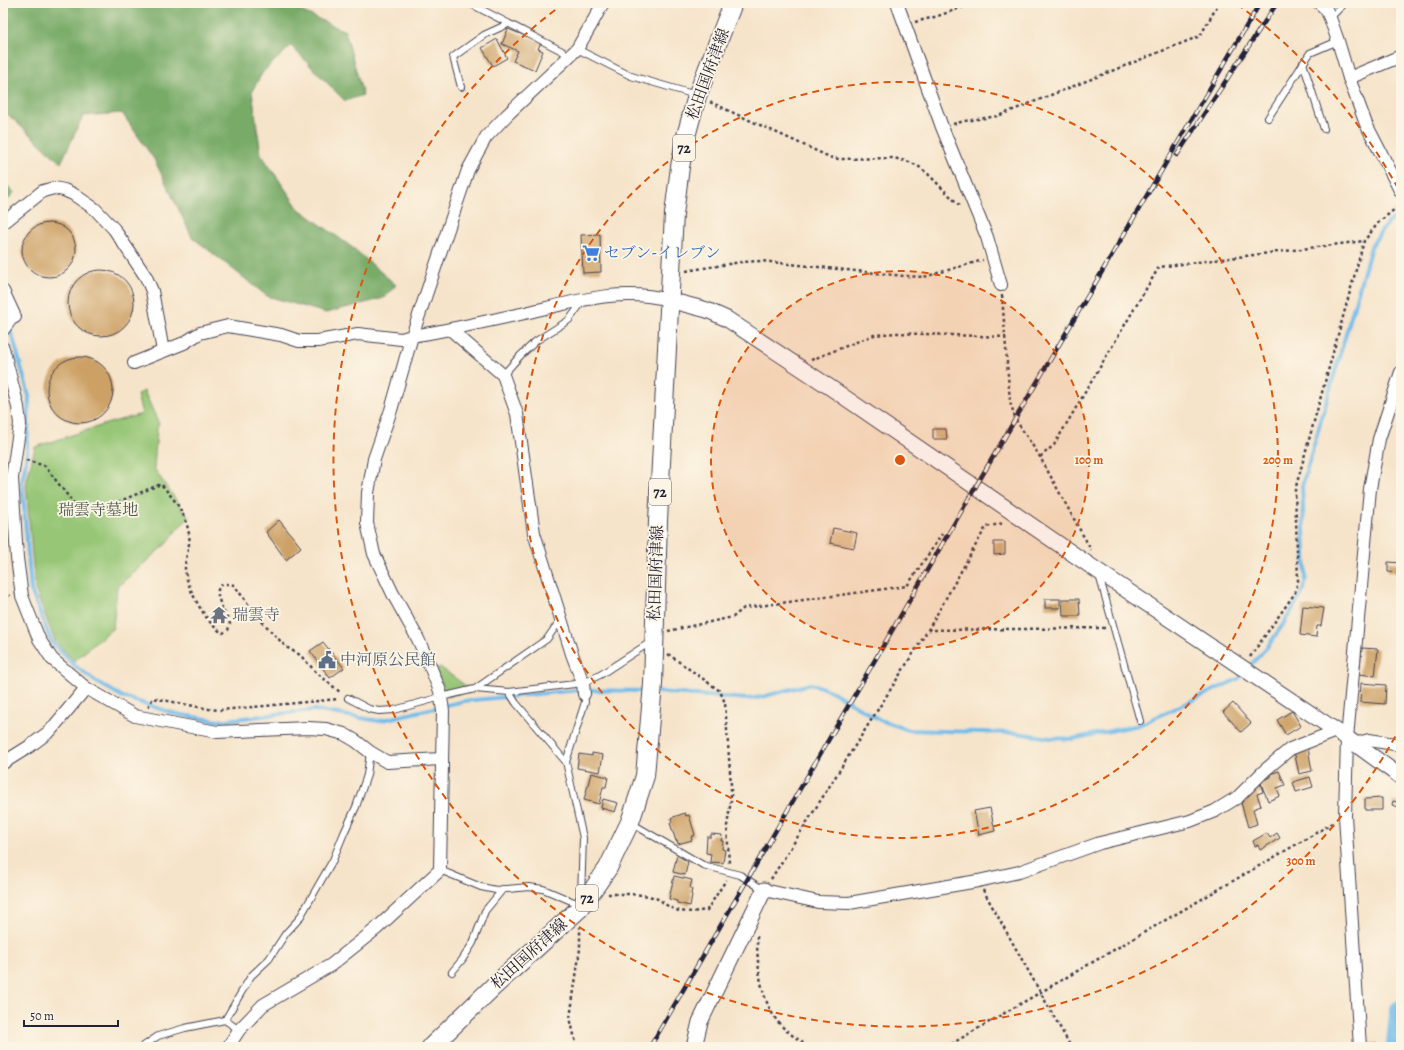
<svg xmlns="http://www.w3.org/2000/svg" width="1404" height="1050" viewBox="0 0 1404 1050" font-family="Alegreya,'Noto Serif JP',serif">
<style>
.green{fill:#96c676;stroke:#5c7458}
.forest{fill:#78ab67;stroke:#4d6651}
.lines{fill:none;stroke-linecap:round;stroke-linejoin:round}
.stream{stroke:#71bcea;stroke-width:4}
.river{stroke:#71bcea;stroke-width:23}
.building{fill:#cda166}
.service-casing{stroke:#423f50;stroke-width:8}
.minor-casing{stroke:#423f50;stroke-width:14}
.tertiary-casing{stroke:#423f50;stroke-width:17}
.primary-casing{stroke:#423f50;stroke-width:20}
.path{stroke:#423f50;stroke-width:2.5;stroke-dasharray:3 3;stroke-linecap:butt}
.service{stroke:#fff;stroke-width:6}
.minor{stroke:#fff;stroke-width:12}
.tertiary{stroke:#fff;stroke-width:15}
.primary{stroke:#fff;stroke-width:18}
.rail-casing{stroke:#22223b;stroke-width:4.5}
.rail{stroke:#fcf5e5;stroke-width:3;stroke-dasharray:9;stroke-linecap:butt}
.ring{fill:none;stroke:#de560e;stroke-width:2;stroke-dasharray:7 5}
.labels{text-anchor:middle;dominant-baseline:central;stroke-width:3.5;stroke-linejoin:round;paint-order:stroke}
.shield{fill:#fcf5e5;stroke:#63616e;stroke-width:1}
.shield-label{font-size:15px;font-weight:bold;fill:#22223b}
.street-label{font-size:16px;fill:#22223b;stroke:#fcf5e5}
.shop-label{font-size:16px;fill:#366cbe;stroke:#fcf5e5;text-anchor:start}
.park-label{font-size:16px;fill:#4b5b50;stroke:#fcf5e5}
.worship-label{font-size:16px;fill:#5b616d;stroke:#fcf5e5;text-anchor:start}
.service-label{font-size:16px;fill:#4e5e75;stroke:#fcf5e5;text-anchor:start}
.centre{fill:#de560e;stroke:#fcf5e5;stroke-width:2}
.ring-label{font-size:12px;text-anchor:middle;font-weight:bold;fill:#de560e;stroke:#fcf5e5;stroke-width:3.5;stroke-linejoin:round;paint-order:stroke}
</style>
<rect width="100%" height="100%" fill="#fcf5e5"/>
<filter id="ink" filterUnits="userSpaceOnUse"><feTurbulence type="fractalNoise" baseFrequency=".025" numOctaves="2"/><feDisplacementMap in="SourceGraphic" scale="8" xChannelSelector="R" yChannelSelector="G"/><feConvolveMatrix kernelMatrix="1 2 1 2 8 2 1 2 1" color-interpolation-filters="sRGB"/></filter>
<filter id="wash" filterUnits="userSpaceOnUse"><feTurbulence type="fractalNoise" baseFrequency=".012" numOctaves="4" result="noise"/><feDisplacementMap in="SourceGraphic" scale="16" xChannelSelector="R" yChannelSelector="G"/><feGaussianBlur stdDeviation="0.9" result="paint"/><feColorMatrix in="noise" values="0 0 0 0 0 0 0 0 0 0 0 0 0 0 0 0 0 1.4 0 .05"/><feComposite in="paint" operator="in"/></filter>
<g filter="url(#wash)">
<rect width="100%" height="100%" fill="#f6e4ca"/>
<g class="green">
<path d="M144,391l15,33 -2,4 -3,40 10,15 25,35 -11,10 -11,15 -50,44 -4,41 -39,33 -19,-20 -20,-52 -9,-105 9,-37 74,-24 33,-9 -5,-19z"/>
<path d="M440,667l30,22 -22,8 -13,-28z"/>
</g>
<g class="forest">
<path d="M3,3h289l-2,3 55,25 18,64 -18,6 -54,-55 -28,26 -11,19 9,63 38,55 54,39 43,37 -12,13 -58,15 -59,-17 -75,-59 -38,-78 -32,-46 -39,3 -22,47 -58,-53z"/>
<path d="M3,182l11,10 -11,14z"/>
<path d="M3,509l8,16 -8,22z"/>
</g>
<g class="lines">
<g class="stream">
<path d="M3,314l11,27 15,55 -2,58 -5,29 9,107 20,51 23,24 21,16 28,16 53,17 42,7 96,-11 65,11 85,-20 115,-11 69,1"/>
<path d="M657,692l91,7 14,-2 48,-13 8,2 15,6 47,28 29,10 107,3 35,5 21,1 67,-14 99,-46 30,-33 16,-23 20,-33 2,-15 -4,-89 69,-239c8,-13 16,-26 30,-33"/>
</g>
<path class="river" d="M1397,1047l4,-36"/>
</g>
<g id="blocks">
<g class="building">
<path d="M508,29l33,13 -3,7 5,2 -8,19 -22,-9 5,-10 -16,-7z"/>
<path d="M497,39l10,19 -14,8 -11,-18z"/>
<circle cx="49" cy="250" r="27"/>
<path d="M600,234l1,38 -18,1 -2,-38z"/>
<circle cx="101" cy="303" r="33"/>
<circle cx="80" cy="390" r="33"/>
<path d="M933,429h13l1,10h-14z"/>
<path d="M279,520l22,27 -15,13 -20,-28z"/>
<path d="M833,528l24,5 -3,15 -24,-5z"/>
<path d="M994,542h11v12l-11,1z"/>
<path d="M1388,562l13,1v10l-13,-1z"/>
<rect x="1045" y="599" width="15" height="9"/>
<path d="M1062,599h17l1,17h-17z"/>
<path d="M1303,606l21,2 -3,18h-4l-1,11 -16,-2z"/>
<path d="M323,642l21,26 -14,10 -20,-27z"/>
<path d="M1362,648l16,1 -3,27 -16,-2z"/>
<path d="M1361,683l25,2 -1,19 -25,-2z"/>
<path d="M1233,703l18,20 -10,9 -18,-20z"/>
<path d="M1292,711l9,15 -15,9 -9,-15z"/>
<path d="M1308,748l4,23 -13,3 -5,-23z"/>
<path d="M592,753l11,2 -3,17 -23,-4 2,-14 13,2z"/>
<path d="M1279,771l6,14 -8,3 3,8 -12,5 -8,-20 11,-4 -1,-3z"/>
<path d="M591,773l17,4 -2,10h-3l-4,17 -15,-4z"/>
<path d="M1310,777l3,10 -17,5 -3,-10z"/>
<path d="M1259,779l4,13 -6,2 4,12 -8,3 4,15 -9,3 -8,-28z"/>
<path d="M1382,798v12h-17v-11z"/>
<path d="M603,799l15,4 -3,9 -14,-4z"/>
<path d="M1393,801l7,2 -1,4 -7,-2z"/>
<path d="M990,808l5,23 -16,4 -5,-24z"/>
<path d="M685,813l1,3 3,-1 6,20 -4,2 1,3 -14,4 -1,-4 -1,1 -6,-18 2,-1 -1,-4z"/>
<path d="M1267,833l3,5 7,-5 3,5 -20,12 -2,-5 -3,1 -2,-5z"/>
<path d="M711,834l11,1 -1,6h2l-1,8 3,1 -2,13 -13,-1 1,-8 -5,-1 1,-16h4z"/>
<path d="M677,855l11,7 -3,13 -12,-3z"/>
<path d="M674,876l18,4 -2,8 2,1 -1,5 1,1 -2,11 -13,-3v-2l-8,-2z"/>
<path d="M1377,1043v4h-9v-3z"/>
</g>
</g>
</g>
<g filter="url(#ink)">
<use href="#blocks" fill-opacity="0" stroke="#423f50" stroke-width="1"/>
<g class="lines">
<g class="service-casing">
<g id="service">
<path d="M469,3l93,48 8,6"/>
<path d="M1330,18l15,-15"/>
<path d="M577,49l54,27 65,19"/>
<path d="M1303,63l21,66"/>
<path d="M461,87l-8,-30 31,-22 24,-11"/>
<path d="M1268,118l42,-65 28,-12"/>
<path d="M503,375l17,-19 16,-15 33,-21 14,-19"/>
<path d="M1099,575l41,146"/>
<path d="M475,689l72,-50 14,-20"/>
<path d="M509,692l7,11 50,59"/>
<path d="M348,698l21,11 10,2 15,-1 47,-13 34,-8 34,3 74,-9 17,-8 52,-34"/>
<path d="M631,823l72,42 37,10 24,15"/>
<path d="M440,870l41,17 15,3 33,-3 14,2 38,16"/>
<path d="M581,897l2,-59 -17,-76 19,-60 -1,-8"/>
<path d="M452,972l10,-12 11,-17 12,-32 18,-22"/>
<path d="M239,1030l-14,-10 26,-44 18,-17 17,-26 13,-14 34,-59 11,-27 12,-26 11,-32 3,-23"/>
<path d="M142,1047l16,-11 27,-8 40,-8"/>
</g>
</g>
<g class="minor-casing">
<g id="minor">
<path d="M897,3l45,124 45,110 14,48"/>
<path d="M1319,3l7,6 4,9 8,23 11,37 17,46 35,68"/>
<path d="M1349,78l52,-22"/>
<path d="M3,223l40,-32 11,-3 10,2 9,4 22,15 19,20 32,48 6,14 11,60"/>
<path d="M3,291l12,26 -4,2 -8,11"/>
<path d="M451,330l52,45 14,39 17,119 38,121 11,29 1,11"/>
<path d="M3,348l15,59 2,17 -8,54 5,80 5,38 17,43 13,20 34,29 49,28 82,16 91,-4 18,1 18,5 12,7 14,11 17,10 54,-3"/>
<path d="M134,363l50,-20 16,-10 28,-7 53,9 18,6h19l40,-7 43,5 11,-3 56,-166 18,-33 21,-22 70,-66 14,-24 12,-22"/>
<path d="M1354,744l15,-4 32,5"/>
<path d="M3,763l27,-17 20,-15 36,-43"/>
<path d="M764,890l54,12 31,1 129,-22 41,-9 81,-29 90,-22 25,-10 23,-14 26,-26 26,-22 46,-18"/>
<path d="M228,1047l11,-17 24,-25 68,-40 45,-36 64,-59 3,-159 -3,-20 -10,-25 -12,-27 -25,-45 -19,-40 -7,-31 1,-30 6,-34 17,-49 21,-74c38,-6 75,-15 113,-23 48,-11 96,-26 144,-13"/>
<path d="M1360,1047l-15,-231 2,-78 23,-249 9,-50 22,-67"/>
</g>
</g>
<g class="tertiary-casing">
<g id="tertiary">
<path d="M669,300l38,10 20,9 104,69 267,183 249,167 54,39"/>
<path d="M694,1047l6,-25 64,-132"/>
</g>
</g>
<g class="primary-casing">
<path id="primary" d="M431,1047l62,-60 87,-79 28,-40 22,-46 15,-46 8,-92 5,-163 16,-307 6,-47 6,-31 11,-40 36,-93"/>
</g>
<g class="path">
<path d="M915,22l23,-6 36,-13"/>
<path d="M710,102l122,56 7,1 55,-1 15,4 9,4 10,8 33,33"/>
<path d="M953,124l12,-3 33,-5 202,-80 19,-33"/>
<path d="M686,271l55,-9 20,-1 143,15 20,1 59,-17"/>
<path d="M1002,295l8,107 6,18 24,37 51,93"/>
<path d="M811,360l63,-25 23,-2 109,4"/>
<path d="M1040,457l14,-12 105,-178 205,-26"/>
<path d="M26,460l19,6 29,38 5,3 22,2 60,-25c14,17 24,27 28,50 2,11 -4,23 -4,34 0,17 22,58 38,65l5,-3 2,-6c-5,-11 -27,-46 4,-39l22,30 30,32 14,8 16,17 25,21"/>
<path d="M3,594l7,2"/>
<path d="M928,630l177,-2"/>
<path d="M668,631l65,-14 11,-9 163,-22 35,-52"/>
<path d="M668,654l52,37 5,12 6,82v15l-4,26 2,38"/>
<path d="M1250,657l45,-64 3,-12 -3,-91 69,-249 15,-19 22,-18"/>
<path d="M148,707l5,-9 56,11 12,1 118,-11"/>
<path d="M771,879l157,-249 58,-103 18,-4"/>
<path d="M983,890l88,157"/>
<path d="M608,894c16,0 35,-1 50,5 3,1 6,5 10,7 12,8 25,6 39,4l19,-30"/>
<path d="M757,936c0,28 3,63 21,86 8,10 20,17 31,25"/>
<path d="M577,1047l-7,-29 10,-69v-22"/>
<path d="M946,1047l389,-225"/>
</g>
<use href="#service" class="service"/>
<use href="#minor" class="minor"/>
<use href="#tertiary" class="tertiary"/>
<use href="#primary" class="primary"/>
<g class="rail-casing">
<g id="rail">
<path d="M1177,155l100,-152"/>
<path d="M650,1047l333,-573 277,-471"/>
</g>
</g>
<use href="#rail" class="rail"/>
</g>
</g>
<circle cx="900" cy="460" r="189" fill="#de560e" fill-opacity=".12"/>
<g class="ring">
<circle cx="900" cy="460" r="189"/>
<circle cx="900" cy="460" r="378"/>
<path d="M1401 726A567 567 0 1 1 563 4M1237 4A567 567 0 0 1 1401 194"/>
</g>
<defs>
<g id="supermarket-bare" transform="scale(1.38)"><path d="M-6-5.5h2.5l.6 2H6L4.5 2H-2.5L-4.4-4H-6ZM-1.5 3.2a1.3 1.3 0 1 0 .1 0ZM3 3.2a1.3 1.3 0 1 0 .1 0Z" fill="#3f7fe0" stroke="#fcf5e5" stroke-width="2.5" paint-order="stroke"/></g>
<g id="temple-bare" transform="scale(1.38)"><path d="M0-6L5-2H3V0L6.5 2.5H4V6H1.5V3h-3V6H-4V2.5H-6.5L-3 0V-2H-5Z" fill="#6b7280" stroke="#fcf5e5" stroke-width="2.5" paint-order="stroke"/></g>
<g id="civic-bare" transform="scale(1.38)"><path d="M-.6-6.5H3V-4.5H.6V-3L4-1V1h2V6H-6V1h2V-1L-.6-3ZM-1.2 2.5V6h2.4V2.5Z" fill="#5c6f8a" stroke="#fcf5e5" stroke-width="2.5" paint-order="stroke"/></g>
</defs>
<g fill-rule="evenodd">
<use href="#supermarket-bare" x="591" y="253"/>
<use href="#temple-bare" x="219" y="615"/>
<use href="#civic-bare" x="327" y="660"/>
</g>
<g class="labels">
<g class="shield">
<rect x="673" y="135" width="22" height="26" rx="3"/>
<rect x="649" y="479" width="22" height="26" rx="3"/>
<rect x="576" y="885" width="22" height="26" rx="3"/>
</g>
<g class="shield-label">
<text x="684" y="148">72</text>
<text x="660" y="492">72</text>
<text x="587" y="898">72</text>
</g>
<g class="street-label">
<text transform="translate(708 74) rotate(-70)">松田国府津線</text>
<text transform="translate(656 573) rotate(-88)">松田国府津線</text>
<text transform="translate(529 954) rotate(-42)">松田国府津線</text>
</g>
<g class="shop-label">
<text x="604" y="253">セブン-イレブン</text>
</g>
<g class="park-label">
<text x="98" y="510">瑞雲寺墓地</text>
</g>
<g class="worship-label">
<text x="232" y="615">瑞雲寺</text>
</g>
<g class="service-label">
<text x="340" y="660">中河原公民館</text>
</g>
</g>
<circle cx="900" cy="460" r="6" class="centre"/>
<g class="ring-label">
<text x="1089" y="464">100 m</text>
<text x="1278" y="464">200 m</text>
<text x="1301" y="865">300 m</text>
</g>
<rect width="1404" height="1050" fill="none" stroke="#fcf5e5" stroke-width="16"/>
<path d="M24 1020v6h94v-6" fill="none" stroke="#22223b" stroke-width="2"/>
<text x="30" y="1020" font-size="12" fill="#22223b" stroke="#fcf5e5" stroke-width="3" paint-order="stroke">50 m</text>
</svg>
